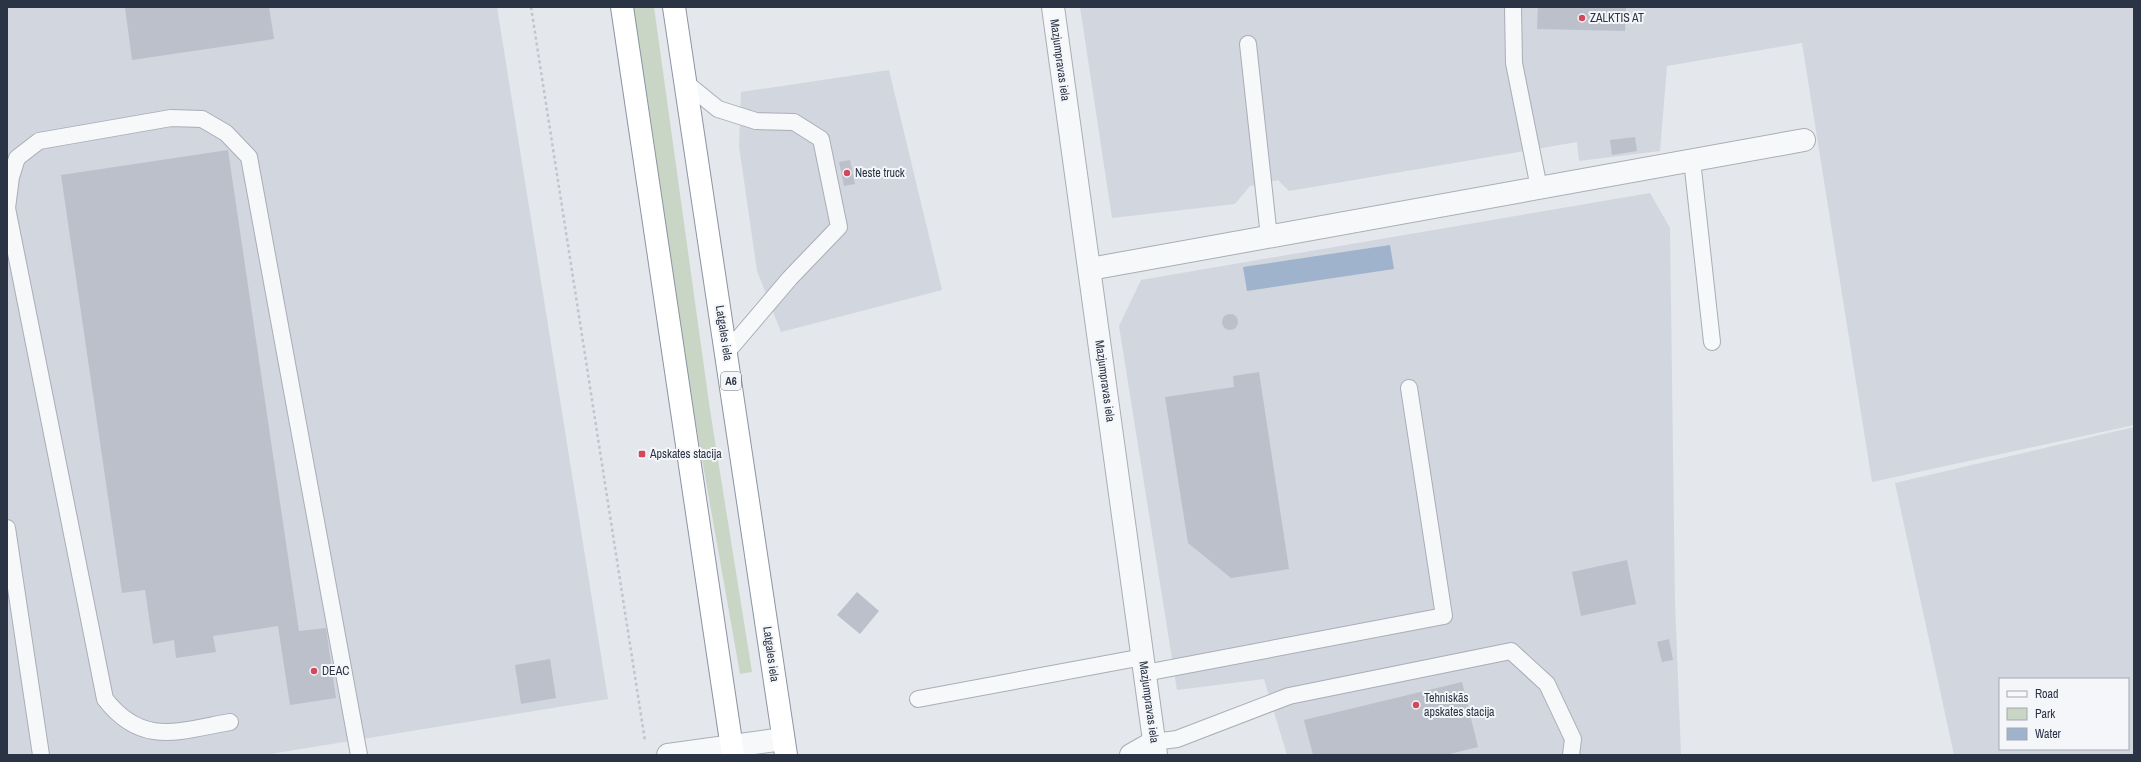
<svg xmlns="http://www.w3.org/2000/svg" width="2141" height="762" viewBox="0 0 2141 762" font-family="'Archivo Narrow',sans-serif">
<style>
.built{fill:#d2d6de;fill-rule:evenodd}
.green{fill:#c9d6c5}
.water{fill:#9fb4cc}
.building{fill:#bbc0ca}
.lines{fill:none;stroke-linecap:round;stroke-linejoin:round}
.service-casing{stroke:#a9aeb7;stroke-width:18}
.minor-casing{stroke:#a9aeb7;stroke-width:24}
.trunk-casing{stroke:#8b94a3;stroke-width:24}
.path{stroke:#c2c5cb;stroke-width:2.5;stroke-dasharray:3 3;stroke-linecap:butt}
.service{stroke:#f7f8fa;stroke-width:16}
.minor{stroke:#f7f8fa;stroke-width:22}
.trunk{stroke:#fff;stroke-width:22}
.poi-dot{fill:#d1495b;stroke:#f4f6f9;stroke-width:1.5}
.labels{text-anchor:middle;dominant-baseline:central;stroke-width:4;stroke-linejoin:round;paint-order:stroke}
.shield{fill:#f4f6f9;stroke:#676e7b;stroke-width:1}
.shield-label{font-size:11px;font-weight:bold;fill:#2b3445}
.poi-label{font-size:12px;fill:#2b3445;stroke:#f4f6f9;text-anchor:start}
.street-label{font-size:12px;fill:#2b3445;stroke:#f4f6f9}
</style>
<rect width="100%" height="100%" fill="#e4e7ec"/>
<g class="built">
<path d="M7,7h490l111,692 -344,56h-257z"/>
<path d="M1080,7h1054v418l-262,57 -70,-439 -135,23 -7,85 -81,10 -2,-19 -288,49 -11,-11 -28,6 -15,18 -123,14z"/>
<path d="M889,70l53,220 -161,42 -24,-61 -18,-125 2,-54z"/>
<path d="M1650,193l20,35 5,375 6,152h-394l-23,-76 -87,11 -58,-364 22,-46z"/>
<path d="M2134,427v328h-180l-59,-272zM2000,679h128v70h-128z"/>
</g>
<path class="green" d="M633,7h21l56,403 42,262 -12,2 -57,-323 -29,-209z"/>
<path class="water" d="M1390,245l4,24 -147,22 -4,-24z"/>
<g class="building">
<path d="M125,7h144l5,32 -142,21z"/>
<path d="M1538,7h88l-1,24 -88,-2z"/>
<path d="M1635,137l2,14 -25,4 -2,-15z"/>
<path d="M228,150l71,481 27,-3 10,70 -46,7 -12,-79 -65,10 3,16 -40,6 -2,-18 -21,4 -8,-54 -23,3 -61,-418z"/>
<path d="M850,160l5,24 -11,2 -5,-24z"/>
<circle cx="1230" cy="322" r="8"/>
<path d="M1259,372l30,197 -58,9 -43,-35 -23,-146 69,-10 -1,-11z"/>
<path d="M1627,560l9,44 -55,12 -9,-44z"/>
<path d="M857,592l22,19 -19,23 -23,-19z"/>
<path d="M1669,639l4,21 -11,2 -5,-20z"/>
<path d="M550,659l6,39 -35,6 -6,-39z"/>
<path d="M1462,682l16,65 -32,8h-133l-9,-35z"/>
</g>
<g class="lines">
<g class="service-casing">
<g id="service">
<path d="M1513,7l1,56 25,125"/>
<path d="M1248,44l21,193"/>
<path d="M686,83l32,26 38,12 38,1 27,17 18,88 -49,51 -63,74"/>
<path d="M1692,160l20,182"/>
<path d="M7,528l34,227"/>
<path d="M1145,673l299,-57 -35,-228"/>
<path d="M918,699l225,-42"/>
<path d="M230,722c-51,9 -88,25 -125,-23l-98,-491 4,-31 6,-19 22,-17 132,-23 31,1 24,14 23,24 110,598"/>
<path d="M1154,742l23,-3 112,-43 222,-45 36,33 26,55 -2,16"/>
</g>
</g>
<g class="minor-casing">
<g id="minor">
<path d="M1053,7l103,748"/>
<path d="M1090,269l714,-129"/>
<path d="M668,755l115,-16"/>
<path d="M1131,755l23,-13"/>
</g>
</g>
<g class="trunk-casing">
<g id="trunk">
<path d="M622,7l111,748"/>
<path d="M674,7l112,748"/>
</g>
</g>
<path class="path" d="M531,7l114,734"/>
<use href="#service" class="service"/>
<use href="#minor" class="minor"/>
<use href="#trunk" class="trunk"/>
</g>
<g class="poi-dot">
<circle cx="1582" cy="18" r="4"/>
<circle cx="847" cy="173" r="4"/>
<rect x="638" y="450" width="8" height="8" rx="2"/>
<circle cx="314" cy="671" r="4"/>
<circle cx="1416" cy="705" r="4"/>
</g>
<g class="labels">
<rect class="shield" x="721" y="372" width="20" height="18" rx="3"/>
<g class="shield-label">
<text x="731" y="381">A6</text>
</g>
<g class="poi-label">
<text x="1590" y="18">ZALKTIS AT</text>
<text x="855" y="173">Neste truck</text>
<text x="650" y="454">Apskates stacija</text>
<text x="322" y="671">DEAC</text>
<text x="1424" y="698">Tehniskās<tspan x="1424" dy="14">apskates stacija</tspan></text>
</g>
<g class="street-label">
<text transform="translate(1060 60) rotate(82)">Mazjumpravas iela</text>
<text transform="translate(724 333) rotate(81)">Latgales iela</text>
<text transform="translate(1105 381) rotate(82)">Mazjumpravas iela</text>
<text transform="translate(771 654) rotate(82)">Latgales iela</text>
<text transform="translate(1149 702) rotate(82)">Mazjumpravas iela</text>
</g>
</g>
<rect width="2141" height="762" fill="none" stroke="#2b3445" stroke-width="16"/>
<rect x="1999" y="678" width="130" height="72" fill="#f4f6f9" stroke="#a4a8b1"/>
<rect x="2007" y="691" width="20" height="6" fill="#f7f8fa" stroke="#a4a8b1"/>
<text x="2035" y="698" font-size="12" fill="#2b3445">Road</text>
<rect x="2007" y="708" width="20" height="12" fill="#c9d6c5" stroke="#a4a8b1"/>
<text x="2035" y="718" font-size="12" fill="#2b3445">Park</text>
<rect x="2007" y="728" width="20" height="12" fill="#9fb4cc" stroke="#a4a8b1"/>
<text x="2035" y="738" font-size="12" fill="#2b3445">Water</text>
</svg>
